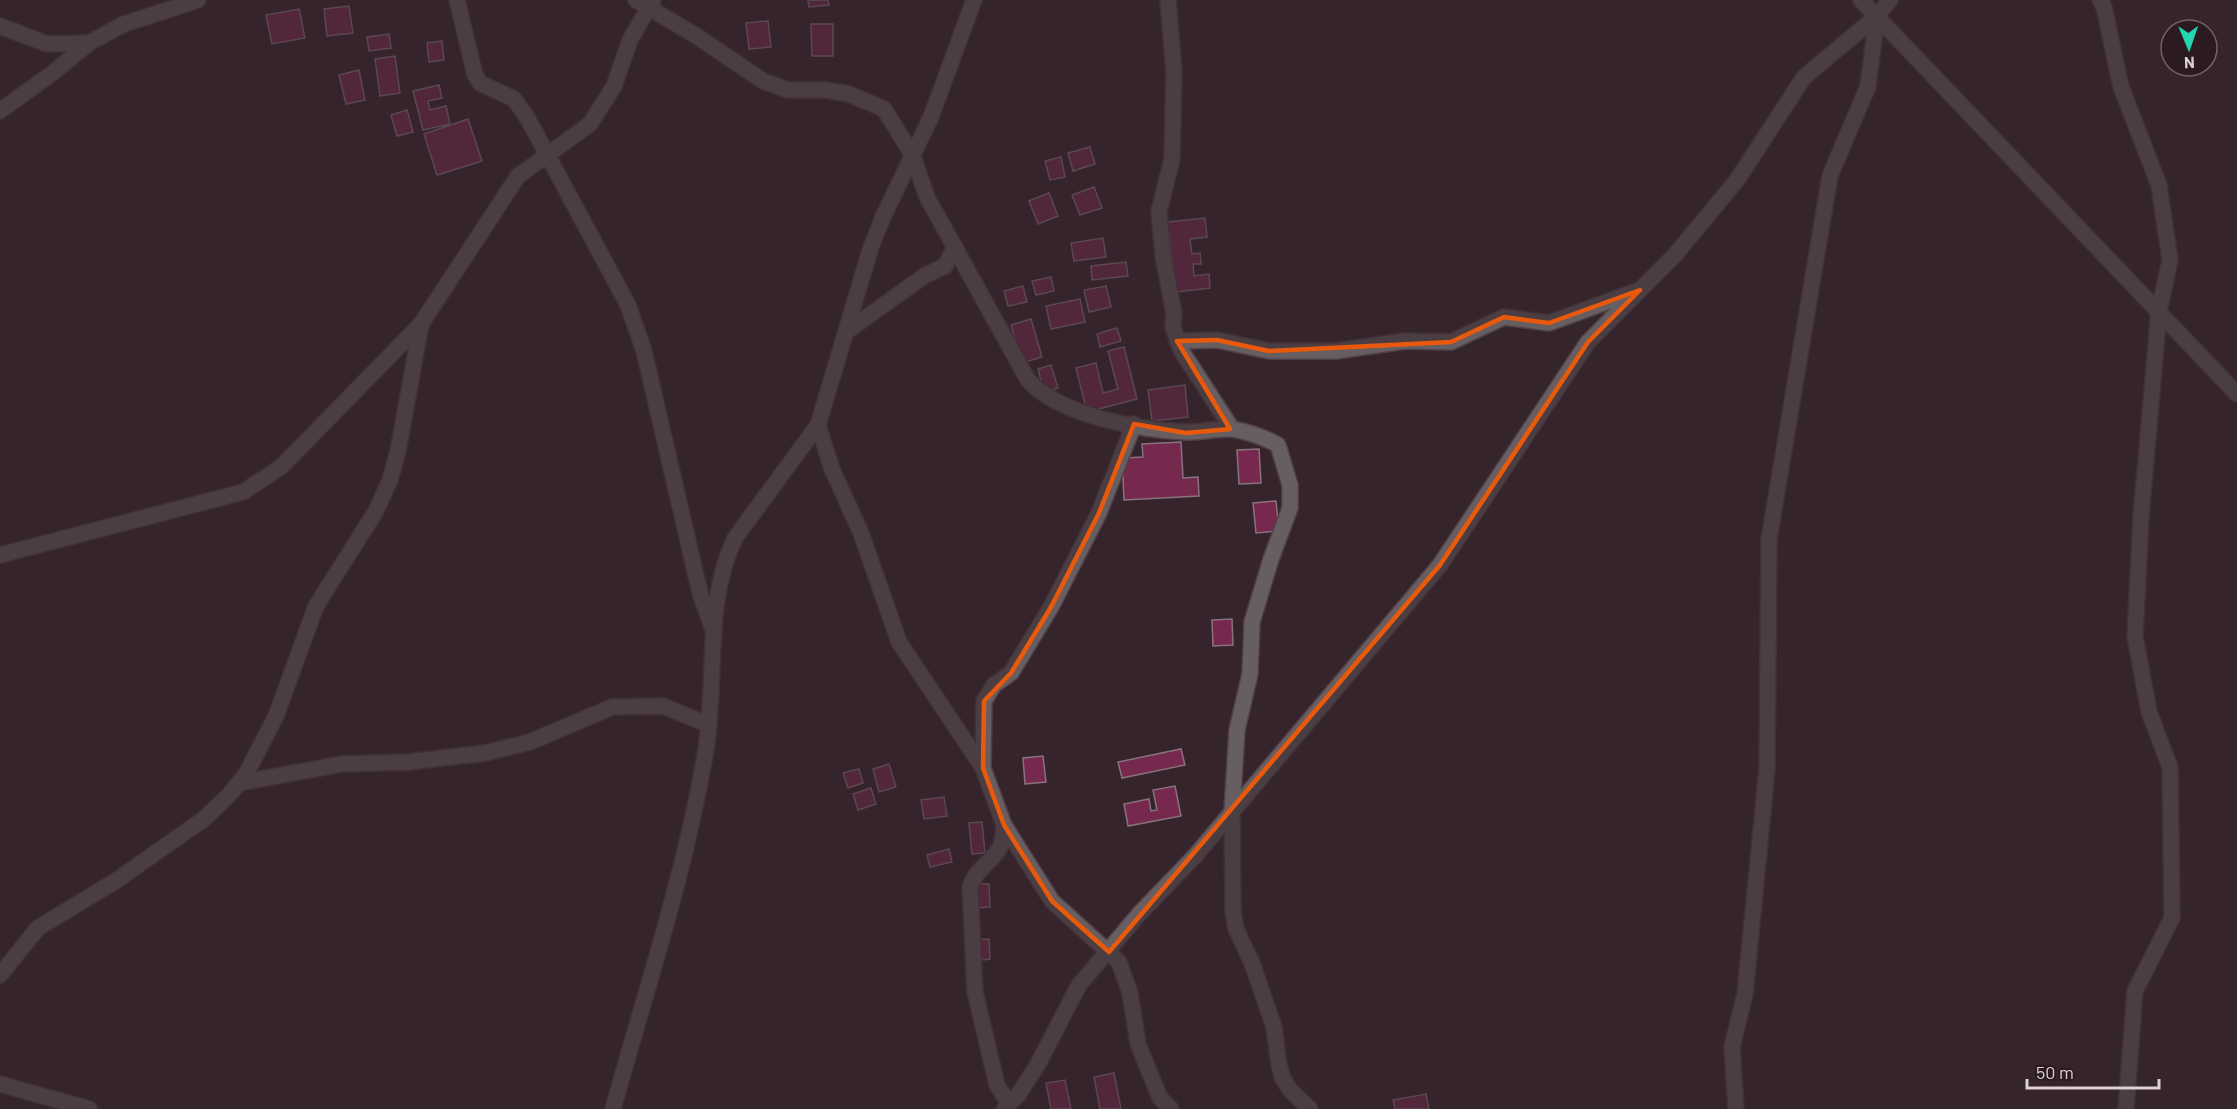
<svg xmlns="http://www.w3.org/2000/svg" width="2237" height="1109" viewBox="0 0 2237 1109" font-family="Barlow,sans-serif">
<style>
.building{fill:#76284f;stroke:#88737b;stroke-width:1.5}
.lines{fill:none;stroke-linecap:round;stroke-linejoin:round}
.street-casing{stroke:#504046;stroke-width:18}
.street{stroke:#675e61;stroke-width:15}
.marked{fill:none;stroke:#e8590c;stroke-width:4.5;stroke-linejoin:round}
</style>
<rect width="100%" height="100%" fill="#35242b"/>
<g class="building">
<path d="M808,0h20l1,5 -20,2z"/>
<path d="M349,6l4,27 -26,3 -3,-27z"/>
<path d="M299,9l6,29 -33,6 -6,-29z"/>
<path d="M768,21l3,26 -22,2 -3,-26z"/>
<path d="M811,24h22v32h-21z"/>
<path d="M389,34l2,14 -22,3 -2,-14z"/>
<path d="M442,41l2,19 -15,2 -2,-19z"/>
<path d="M395,56l5,37 -20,3 -5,-37z"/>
<path d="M359,70l6,30 -19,4 -7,-29z"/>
<path d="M439,85l3,13 -14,3 2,9 16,-4 4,18 -27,6 -10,-39z"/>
<path d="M407,110l6,22 -16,4 -6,-21z"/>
<path d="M468,119l14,42 -45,14 -13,-41z"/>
<path d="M1090,147l5,17 -22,7 -5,-18z"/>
<path d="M1061,157l4,20 -15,3 -5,-19z"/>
<path d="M1094,187l8,21 -22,7 -8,-20z"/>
<path d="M1049,193l9,23 -20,8 -9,-23z"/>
<path d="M1205,218l2,19 -17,2 2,15 8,-1 1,11h-8l1,12 15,-2 1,14 -34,4 -8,-70z"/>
<path d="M1103,238l3,19 -32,4 -3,-18z"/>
<path d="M1126,262l2,14 -36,4 -1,-14z"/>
<path d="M1051,277l3,14 -18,4 -4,-14z"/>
<path d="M1023,286l4,16 -19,4 -4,-15z"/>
<path d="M1106,286l5,21 -22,5 -5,-22z"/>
<path d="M1080,299l5,23 -34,7 -5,-23z"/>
<path d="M1031,319l11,38 -20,6 -11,-38z"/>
<path d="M1117,328l4,13 -21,6 -3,-13z"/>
<path d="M1124,347l13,52 -50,13 -11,-44 20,-5 7,30 15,-4 -10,-38z"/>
<path d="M1051,365l7,23 -14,4 -6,-23z"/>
<path d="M1185,385l3,32 -36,4 -4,-31z"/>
<path d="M1181,442l2,36 15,-1 1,19 -75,4 -2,-42 21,-1 -1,-13z"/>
<path d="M1259,449l2,34 -22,1 -2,-34z"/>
<path d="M1276,501l3,30 -23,2 -3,-30z"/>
<path d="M1232,619l1,26 -20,1 -1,-26z"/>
<path d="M1181,749l4,16 -63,13 -4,-16z"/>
<path d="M1043,756l3,26 -21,2 -2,-26z"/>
<path d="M889,764l7,23 -17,5 -6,-23z"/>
<path d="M859,769l4,14 -15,5 -5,-15z"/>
<path d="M1175,786l6,30 -53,10 -4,-22 25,-5 2,12 6,-1 -4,-20z"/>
<path d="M871,788l5,16 -18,6 -5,-16z"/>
<path d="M944,797l3,19 -23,3 -3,-19z"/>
<path d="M982,822l3,31 -13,1 -3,-31z"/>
<path d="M949,849l3,13 -22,5 -3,-12z"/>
<path d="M973,884h16l1,23 -16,1z"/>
<path d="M989,939l1,20 -15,2 -1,-21z"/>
<path d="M1114,1073l7,36h-21l-6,-32z"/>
<path d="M1065,1080l6,29h-20l-5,-26z"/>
<path d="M1426,1094l3,15h-34l-2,-9z"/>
</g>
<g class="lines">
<g class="street-casing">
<g id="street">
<path d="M457,0l18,75 5,8 34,16 14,20 100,186 16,46 56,242 12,34"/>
<path d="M636,0l62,37 65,44 25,9h37l24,4 35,15 28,45 15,43 101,183c31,35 111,50 157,52 15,1 30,-4 45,-3 14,1 36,9 48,16l12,40v23l-19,51 -19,63 -2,52 -13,56 -5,81 1,100 3,18 16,34 22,64 5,38 4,14 8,12 19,18"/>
<path d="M1168,0l6,72 -2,87 -13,52 4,45 11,58 -1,13 8,23 51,79"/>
<path d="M1861,0l376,394"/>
<path d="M2100,0l4,7 17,80 38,98 11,75 -11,51 -18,206 -6,119 14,76 21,55 2,151 -37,73 -9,118"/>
<path d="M0,26l47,18 42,-1"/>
<path d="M0,111l54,-39 35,-29 35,-19 74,-24"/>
<path d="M846,332l78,-56 21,-10 10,-19"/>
<path d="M1177,341l40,-1 52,11h67l69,-10 46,1 53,-25 45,6 85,-31"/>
<path d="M818,425l14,44 29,64 38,109 84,126 21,57 48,76 67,61 11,31 8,51 22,54 11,11"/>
<path d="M0,555l243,-63 38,-25 140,-143 97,-148 72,-52 24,-38 16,-46 23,-40"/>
<path d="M983,767l1,-66 10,-16 17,-12 40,-66 48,-94 35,-89"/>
<path d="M239,783l103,-19 66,-2 77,-9 45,-11 82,-35 51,-1 46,19"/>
<path d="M1004,825c-1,7 -1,14 -3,20 -7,17 -26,23 -31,43l5,104 22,93 12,19"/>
<path d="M0,975l38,-47 79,-48 87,-61 26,-25 16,-20 30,-58 40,-110 60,-95 14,-31 8,-29 23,-127"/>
<path d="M0,1084l89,25"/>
<path d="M613,1109c33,-120 73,-238 93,-360 11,-68 -2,-147 29,-211l83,-113 53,-178 12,-30 48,-100 43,-117"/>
<path d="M1004,1109l14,-14 20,-31 41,-79 61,-72 54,-56 246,-292 148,-223 86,-86 63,-76 67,-103 73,-61"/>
<path d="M1736,1109l-4,-62 13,-53 22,-225 2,-230 61,-363 38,-90 9,-70 13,-16"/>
</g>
</g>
<use href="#street" class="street"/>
</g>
<path d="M0 0H2237V1109H0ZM1640,290l-52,52 -148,223 -331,387 -57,-51 -48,-76 -21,-57 1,-67 27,-28 40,-66 48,-94 35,-89 52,9 44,-4 -53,-88 40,-1 52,11 182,-9 53,-25 45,6z" fill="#35242b" fill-opacity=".55" fill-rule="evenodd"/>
<path class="marked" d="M1640,290l-52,52 -148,223 -331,387 -57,-51 -48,-76 -21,-57 1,-67 27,-28 40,-66 48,-94 35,-89 52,9 44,-4 -53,-88 40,-1 52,11 182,-9 53,-25 45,6z"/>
<g transform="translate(2189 48) rotate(178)"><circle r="28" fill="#2b1b21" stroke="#716369" stroke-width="1.5"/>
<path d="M0-4.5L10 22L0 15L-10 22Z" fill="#24d5af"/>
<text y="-9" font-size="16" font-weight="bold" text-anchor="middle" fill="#dbd0d4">N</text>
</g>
<path d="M2027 1079v9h132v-9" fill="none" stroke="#dbd0d4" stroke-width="3"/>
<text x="2036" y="1079" font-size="18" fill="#dbd0d4" stroke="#2b1b21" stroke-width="4.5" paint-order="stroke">50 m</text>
</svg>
